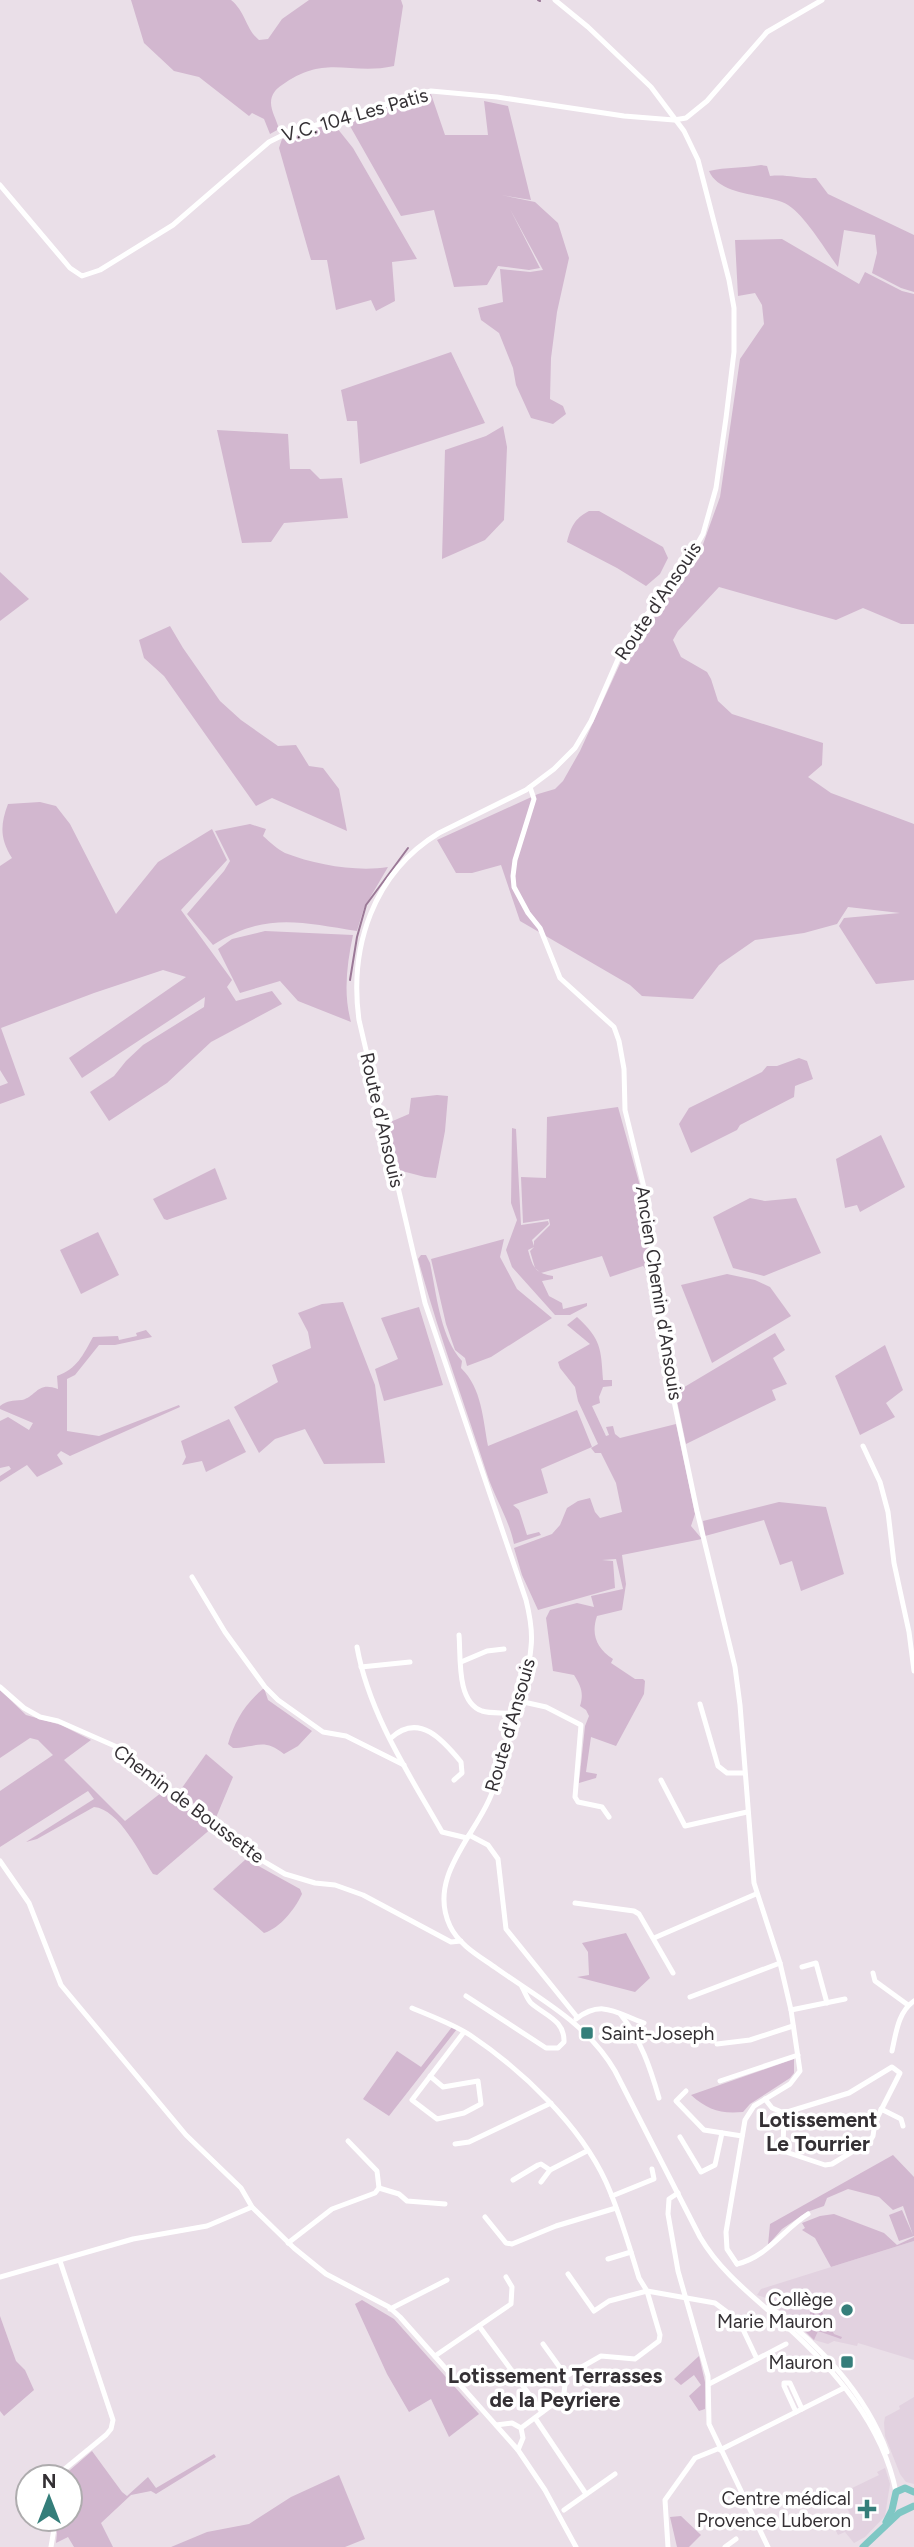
<svg xmlns="http://www.w3.org/2000/svg" width="914" height="2547" viewBox="0 0 914 2547" font-family="Figtree,sans-serif">
<style>
.built{fill:#e2d2e0}
.green{fill:#d2b7cf}
.lines{fill:none;stroke-linecap:round;stroke-linejoin:round}
.stream{stroke:#9b7997;stroke-width:2}
.minor{stroke:#fff;stroke-width:5}
.major{stroke:#7fc7c4;stroke-width:7}
.poi-dot{fill:#357e7a;stroke:#fff;stroke-width:2.5}
.labels{text-anchor:middle;dominant-baseline:central;stroke-width:7;stroke-linejoin:round;paint-order:stroke}
.street-label{font-size:19px;fill:#343034;stroke:#fff}
.poi-label{font-size:19px;fill:#343034;stroke:#fff;text-anchor:end}
.neighbourhood-label{font-size:21px;font-weight:bold;fill:#343034;stroke:#fff}
</style>
<rect width="100%" height="100%" fill="#eadfe8"/>
<g class="built">
<path d="M914,2241v119l-56,-17 -1,3 -23,-5 -6,3 -14,-4 -48,-42 -9,-3 4,-6z"/>
<path d="M914,2397v87l-8,-2 -6,-8 -15,-38 -1,-13 1,-6 15,-8 -1,-3z"/>
<path d="M885,2468l5,16 -5,32 -20,21 -11,6 -9,-11 -7,3 -5,-10 18,-9 -8,-16 4,-3 -1,-2 5,-3 -1,-3 29,-14 -2,-3z"/>
</g>
<g class="green">
<path d="M131,0h100c15,12 15,30 28,40l9,-1 14,-20 27,-19h92l2,6 -9,60c-45,10 -68,-13 -112,19 -6,4 -11,9 -11,18 0,8 6,18 8,26l-9,5 -6,-15 -12,-6 -3,3 -50,-39 -25,-6 -30,-28z"/>
<path d="M431,94l14,41h43l-4,-34 24,5 23,94 -30,-5 34,7 23,21 11,35 -12,54 -6,46 -1,41 13,7 3,8 -13,10 -22,-6 -15,-33 -3,-17 -14,-35 -18,-13 -3,-12 25,-6 -3,-33 30,3 13,-2 -33,-61 30,59 -11,2 -31,-4 -11,19 -33,2 -20,-77 -33,6 -55,-97z"/>
<path d="M333,123l20,25 64,111 -25,3 3,39 -19,10 -5,-11 -35,10 -9,-50h-16l-32,-112 3,-9z"/>
<path d="M761,165l6,1 3,10c18,-2 28,3 46,2l12,16 86,41v57l-13,-4 -29,-15 5,-20 -2,-18 -31,-5 -6,37c-13,-17 -37,-59 -56,-65 -21,-8 -63,-7 -73,-31 17,-4 34,-3 52,-6z"/>
<path d="M782,239l77,45 6,-12 37,19 12,3v330h-13l-38,-16 -27,12 -117,-33 -41,44 -5,9 8,17 26,15 4,7 7,22 14,13 91,29 -1,22 -14,12 23,16 83,31v156l-38,4 -37,-58 5,-8 56,-5 -52,-6 -11,17 -33,9 -49,7 -36,25 -26,34 -51,-3 -12,-11 -110,-64 -19,-56 -29,8h-16l-19,-33 101,-46 17,-5 8,-8 17,-30 50,-109 47,-55 25,-40 18,-50 20,-138 24,-35 -2,-19 -7,-12 -17,3 -3,-56z"/>
<path d="M451,352l34,71 -125,41 -3,-43h-10l-6,-31z"/>
<path d="M503,426l4,21 -3,73 -19,20 -43,19 3,-109 41,-14z"/>
<path d="M217,430l71,4 2,35h20l10,10 22,-1 6,40 -64,5 -13,19 -29,1z"/>
<path d="M589,511h10l64,36 5,11 -8,16 -14,12 -29,-18 -50,-26c4,-15 7,-23 22,-31z"/>
<path d="M0,572l29,27 -29,22z"/>
<path d="M170,626l13,22 37,53 21,19 37,26 18,-1 13,21 14,2 16,21 8,42 -75,-33 -16,8 -92,-130 -20,-18 -5,-18z"/>
<path d="M40,802l16,4 14,18 46,90 42,-52 54,-33 15,31 -46,50 51,70 -5,7 9,14 36,-10 10,13 -71,38 -44,41 -58,38 -19,-29 24,-16 12,-15 17,-16 61,-38 1,-10 -123,81 -13,-20 117,-81 -23,-7 -69,23 -93,35 24,67 -25,9v-18l8,-3 -8,-13v-204l12,-8c-12,-19 -12,-33 -4,-54z"/>
<path d="M250,824l16,5 -3,7c7,6 14,13 22,17 31,12 72,19 103,14l-24,41 -7,23c-57,-9 -92,-19 -144,14l-26,-31 37,-43 6,-10 -15,-30z"/>
<path d="M265,931l88,4c-6,29 -10,58 -2,87l-53,-21 -18,-20 -40,12 -22,-44 14,-10z"/>
<path d="M799,1058l8,3 6,18 -18,7 -1,11 -54,28 -3,5 -46,23 -12,-29 10,-16 73,-36 5,-6h10z"/>
<path d="M437,1095l11,1 -3,35 -9,47 -11,-1 -27,-7 -10,-47 21,-9 2,-16z"/>
<path d="M618,1107l29,104 4,65 -8,-10 -33,11 -8,-21 -61,17 -6,-5 -5,-17 4,-4 -6,3c5,18 7,23 25,26v3l-11,2 7,15 13,7 1,6 24,-6v3l-17,9h-15l-43,-48 -6,-17 11,-30 -6,-17 1,-75 4,1 5,96 27,-4 1,3 -17,16 2,6v-5l16,-16 -1,-6 -26,4 -2,-46 25,1 1,-61z"/>
<path d="M881,1135l24,52 -45,25 -3,-7 -12,3 -9,-49z"/>
<path d="M215,1168l12,31 -60,21 -3,-1 -11,-20z"/>
<path d="M750,1198l15,3 31,-3 25,55 -57,23 -31,-8 -20,-51z"/>
<path d="M98,1232l21,43 -38,19 -21,-44z"/>
<path d="M504,1239l-4,18 17,32 35,29 -61,39 -24,9 -2,-8 -10,-8 -9,-26 -15,-65z"/>
<path d="M421,1255h5l4,8c7,33 10,73 32,98l-1,7c21,20 22,52 27,78l89,-36 15,37 -51,22 7,24 -35,12 6,5 8,25 12,-3 2,3 -27,9c-5,-25 -19,-45 -27,-70 -23,-72 -49,-142 -69,-215z"/>
<path d="M727,1274l28,6 15,7 21,29 -79,47 -31,-78z"/>
<path d="M343,1302l32,83 10,78 -61,1 -19,-35 -30,10 -16,14 -25,-46 44,-25 -6,-17 39,-17 -3,-16 -10,-19 24,-9z"/>
<path d="M419,1307l24,78 -59,16 -9,-32 23,-10 -17,-41z"/>
<path d="M577,1317c24,22 24,31 26,63h9v6l-9,1 -4,10 1,6 -8,3 14,30 3,-1 -3,-8 7,-1 2,8 5,4 56,-14 19,90 -4,12 11,13 -80,16 4,29 -4,26 -25,6c-6,18 -1,32 16,43l-2,4 24,16h8l2,2 -1,13 -28,52 -25,-9 -5,35 11,2 -1,4 -17,5 6,-57 4,-10 -3,-6 -6,-4c4,-13 1,-20 -6,-31l-21,-4 -7,-53 4,-8 27,-7 17,4 -3,-11 32,-7 -7,-30 -14,1 11,1 2,27 -77,22 -16,-35 -8,-27 38,-14 8,-9 7,-17 11,-7 12,-3 5,14 5,6 22,-6 -6,-29 -15,-30h-6l-4,-5 7,-4 -20,-43 -3,-14 -15,-19 -2,-6 32,-18 -23,-19z"/>
<path d="M146,1330l6,7 -37,8h-16l-24,30 -8,4v52l32,5 80,-31 1,2 -110,49 -9,-5 -4,4 6,9 -26,13 -10,-12 -27,17v-6l11,-7 -2,-3 -9,2v-47l8,-4 21,13 4,-7 -33,-14v-3c8,-6 12,-5 22,-6 15,-4 15,-19 36,-11l-1,-13c20,-7 26,-21 36,-39l25,-1 1,4 18,-4 -1,-3z"/>
<path d="M775,1333l10,17 -12,8 14,26 -15,6 4,10 -90,44 -10,-48 5,-7z"/>
<path d="M885,1345l18,45 -17,13 9,14 -35,18 -25,-59z"/>
<path d="M229,1419l17,33 -40,20 -4,-11 -20,4 4,-8 -5,-16z"/>
<path d="M779,1502l47,5 18,67 -43,17 -9,-30 -12,4 -16,-45 -59,16 -2,-15z"/>
<path d="M264,1688l4,12 44,31 -14,15 -14,8c-21,-17 -28,-6 -51,-6l-5,-4c7,-24 17,-40 36,-56z"/>
<path d="M0,1690l26,25 35,10 30,15 -27,20 61,61 41,-32 47,38 -56,48 -4,-1c-12,-19 -34,-65 -59,-67l-57,32 -11,3 68,-43 -6,-8 -88,56v-56l53,-36 -15,-15 -8,-2 -30,20z"/>
<path d="M206,1754l27,23 -18,43 -36,-28z"/>
<path d="M246,1859l54,30 2,5c-7,15 -22,34 -38,39l-51,-44z"/>
<path d="M626,1933l24,45 -15,14 -58,-15 12,-2 -1,-23 -6,-9z"/>
<path d="M452,2027l5,2 -68,87 -26,-17 34,-48 24,16z"/>
<path d="M794,2059v14l-4,5 -40,26 -7,8c-23,2 -35,-2 -52,-17z"/>
<path d="M893,2155l21,22v59l-15,5 -10,-26 13,-5 11,25 -10,-29 -10,4 -14,-13 -31,-8 -21,9 -3,8 -17,6 -25,17 -14,16 2,-21z"/>
<path d="M834,2214l50,19 13,12 17,-8v4l-83,26 -16,-29 -13,-8 3,-2 -3,-5 18,-7z"/>
<path d="M362,2300l32,19 85,95 -30,23 -18,-38 -22,13 -22,-38 -32,-70z"/>
<path d="M812,2306l8,2 14,26 8,3 -1,2 -23,-8 -4,9 -12,-12 6,-7z"/>
<path d="M0,2316l16,45 9,9 9,20 -30,26 -4,-5z"/>
<path d="M699,2356l6,26v27l-6,2 -10,-15 12,-11 -7,-10 -13,10 -7,-6z"/>
<path d="M92,2451l30,41 5,4 21,-19 8,11 58,-34 2,3 -60,37 -5,-3 -20,4 -30,28 12,24h-39l-6,-10 -12,6 1,-10 -5,-14h18v-42h-8z"/>
<path d="M339,2475l26,64 -20,8h-174l36,-15 42,-8 42,-27z"/>
<path d="M681,2516l20,19 -12,12h-12l-7,-30z"/>
</g>
<g class="lines">
<g class="stream">
<path d="M538,0l2,1"/>
<path d="M350,980l7,-43 9,-32 42,-57"/>
</g>
<g class="minor">
<path d="M555,0l33,27 63,60 33,44 14,29 31,120 5,28v44l-8,66 -10,70 -13,46 -24,42 -37,44 -20,30 -31,71 -16,27 -21,21 -28,21 -87,43c-66,40 -90,114 -80,187l66,283 101,297c4,16 7,31 5,47 -2,26 -12,53 -19,77 -7,26 -12,52 -23,76 -18,40 -61,79 -39,126 9,19 29,30 46,42 45,32 91,55 119,103l85,166c21,36 54,60 85,88 49,44 98,100 111,167"/>
<path d="M0,185l70,83 12,8 18,-6 73,-45 96,-83 14,-7 148,-44 66,6 127,19 50,4 12,-2 21,-17 60,-69 55,-32"/>
<path d="M530,787l4,12 -19,61 -2,16 1,11 14,26 12,15 20,50 54,49 5,14 5,28 1,41 25,102 3,60 17,110 27,129 38,156 5,38 14,178 26,80 11,47 9,61 -10,13 -36,22 -9,14 -19,112 1,17 10,15"/>
<path d="M863,1446l17,36 8,30 6,51 15,69 5,39"/>
<path d="M192,1577l33,55 40,55 13,13 45,32 23,4 58,29"/>
<path d="M459,1635c2,21 -3,67 23,76 10,3 22,1 33,3"/>
<path d="M357,1647c12,67 52,127 85,185l25,6"/>
<path d="M461,1662l26,-11 17,-2"/>
<path d="M361,1667l49,-5"/>
<path d="M0,1687l24,21 16,9 18,4 59,26 129,104 39,23 30,9 20,2 28,10 88,47 10,-1"/>
<path d="M519,1701l27,6 35,18 -6,72 3,5 24,5 7,10"/>
<path d="M700,1704l18,62 9,7h17"/>
<path d="M391,1738c28,-26 52,2 70,24l1,11 -8,7"/>
<path d="M661,1780l24,46 62,-14"/>
<path d="M469,1835l19,10 10,14 8,70 71,88"/>
<path d="M0,1861l29,42 32,82 125,150 55,53 11,19 42,41 32,26 63,33 11,10 118,133 27,40 31,57"/>
<path d="M575,1903l59,8 5,3 34,59"/>
<path d="M654,1938l102,-44"/>
<path d="M802,1967l14,-4 11,40"/>
<path d="M873,1973l2,8 33,24"/>
<path d="M466,1996l80,52h12l6,-6c1,-22 -20,-27 -33,-39 -4,-4 -6,-11 -9,-16"/>
<path d="M690,1997l90,-34"/>
<path d="M412,2008c19,8 41,16 58,27 52,35 110,90 136,147 14,31 23,64 33,96l8,13 68,12 24,18 18,38"/>
<path d="M791,2010l54,-11"/>
<path d="M621,2015c20,25 29,52 38,83"/>
<path d="M576,2019c26,-20 40,-6 68,4"/>
<path d="M717,2044l33,-4 43,-14"/>
<path d="M892,2051c4,-18 6,-39 22,-50"/>
<path d="M892,2067l8,6 -25,49 -2,14 -3,5 -38,23 -7,1 -39,-13 -3,-3 1,-36 65,-20z"/>
<path d="M430,2076l13,11 35,-6 3,23 -17,9 -27,6 -25,-19 52,-68"/>
<path d="M720,2081l78,-26"/>
<path d="M686,2091l-10,10 28,29 38,6"/>
<path d="M765,2099l7,9 12,5"/>
<path d="M881,2109l20,10 2,7"/>
<path d="M680,2137l21,35 14,-7 7,-32"/>
<path d="M455,2144l14,-2 82,-39"/>
<path d="M513,2180l25,-15 3,-1 9,6"/>
<path d="M541,2182l9,-12 37,-19"/>
<path d="M379,2188l20,6 8,7 38,3"/>
<path d="M678,2193l-9,6 -1,15 10,57 30,105 1,48 59,123"/>
<path d="M612,2196l42,-17 -2,-10"/>
<path d="M485,2217l21,26 6,1 44,-18 60,-18"/>
<path d="M288,2243l44,-34 43,-16 4,-5 -2,-17 -29,-30"/>
<path d="M608,2259l23,-7"/>
<path d="M737,2264c30,-7 46,-34 71,-50"/>
<path d="M0,2277l133,-38 74,-13 45,-19"/>
<path d="M769,2306c50,39 96,86 118,146"/>
<path d="M390,2309l57,-29"/>
<path d="M479,2326l63,86"/>
<path d="M543,2344l23,32"/>
<path d="M435,2356l76,-52 1,-17 -6,-10"/>
<path d="M709,2384l77,-40"/>
<path d="M796,2412l-12,-26v-3h6l12,26"/>
<path d="M535,2418l51,76"/>
<path d="M496,2425l16,-2 9,5 2,10 -5,12"/>
<path d="M521,2428l39,-29 4,-6 2,-17 35,-20 34,3 24,-18 1,-6 -13,-44 -38,10 -15,10 -26,-37"/>
<path d="M720,2450l124,-62"/>
<path d="M55,2477l51,-42 5,-6 2,-9 -53,-159"/>
<path d="M564,2510l51,-36"/>
<path d="M49,2519l5,10 -3,18"/>
<path d="M668,2547l-3,-47 30,-42 25,-10"/>
<path d="M725,2547l11,-8"/>
</g>
<g class="major">
<path d="M886,2522l6,-12 4,-18 9,-4 9,4"/>
<path d="M863,2547l36,-34 15,-7"/>
</g>
</g>
<g class="poi-dot">
<rect x="580" y="2026" width="14" height="14" rx="3.5"/>
<circle cx="847" cy="2310" r="7"/>
<rect x="840" y="2355" width="14" height="14" rx="3.5"/>
<path d="M863.5 2498.5h7v7h7v7h-7v7h-7v-7h-7v-7h7z"/>
</g>
<g class="labels">
<g class="street-label">
<text transform="translate(355 115) rotate(-16)">V.C. 104 Les Patis</text>
<text transform="translate(658 601) rotate(-56)">Route d'Ansouis</text>
<text transform="translate(382 1120) rotate(77)">Route d'Ansouis</text>
<text transform="translate(659 1293) rotate(81)">Ancien Chemin d'Ansouis</text>
<text transform="translate(510 1725) rotate(-74)">Route d'Ansouis</text>
<text transform="translate(189 1804) rotate(37)">Chemin de Boussette</text>
</g>
<g class="poi-label">
<text x="601" y="2033" text-anchor="start">Saint-Joseph</text>
<text x="833" y="2299">Collège<tspan x="833" dy="22">Marie Mauron</tspan></text>
<text x="833" y="2362">Mauron</text>
<text x="851" y="2498">Centre médical<tspan x="851" dy="22">Provence Luberon</tspan></text>
</g>
<g class="neighbourhood-label">
<text x="818" y="2119">Lotissement<tspan x="818" dy="24">Le Tourrier</tspan></text>
<text x="555" y="2375">Lotissement Terrasses<tspan x="555" dy="24">de la Peyriere</tspan></text>
</g>
</g>
<g transform="translate(49 2498)"><circle r="33" fill="#ffffff" stroke="#aeacae" stroke-width="2"/>
<path d="M0-5L12 26L0 18L-12 26Z" fill="#357e7a"/>
<text y="-10" font-size="19" font-weight="bold" text-anchor="middle" fill="#343034">N</text>
</g>
</svg>
